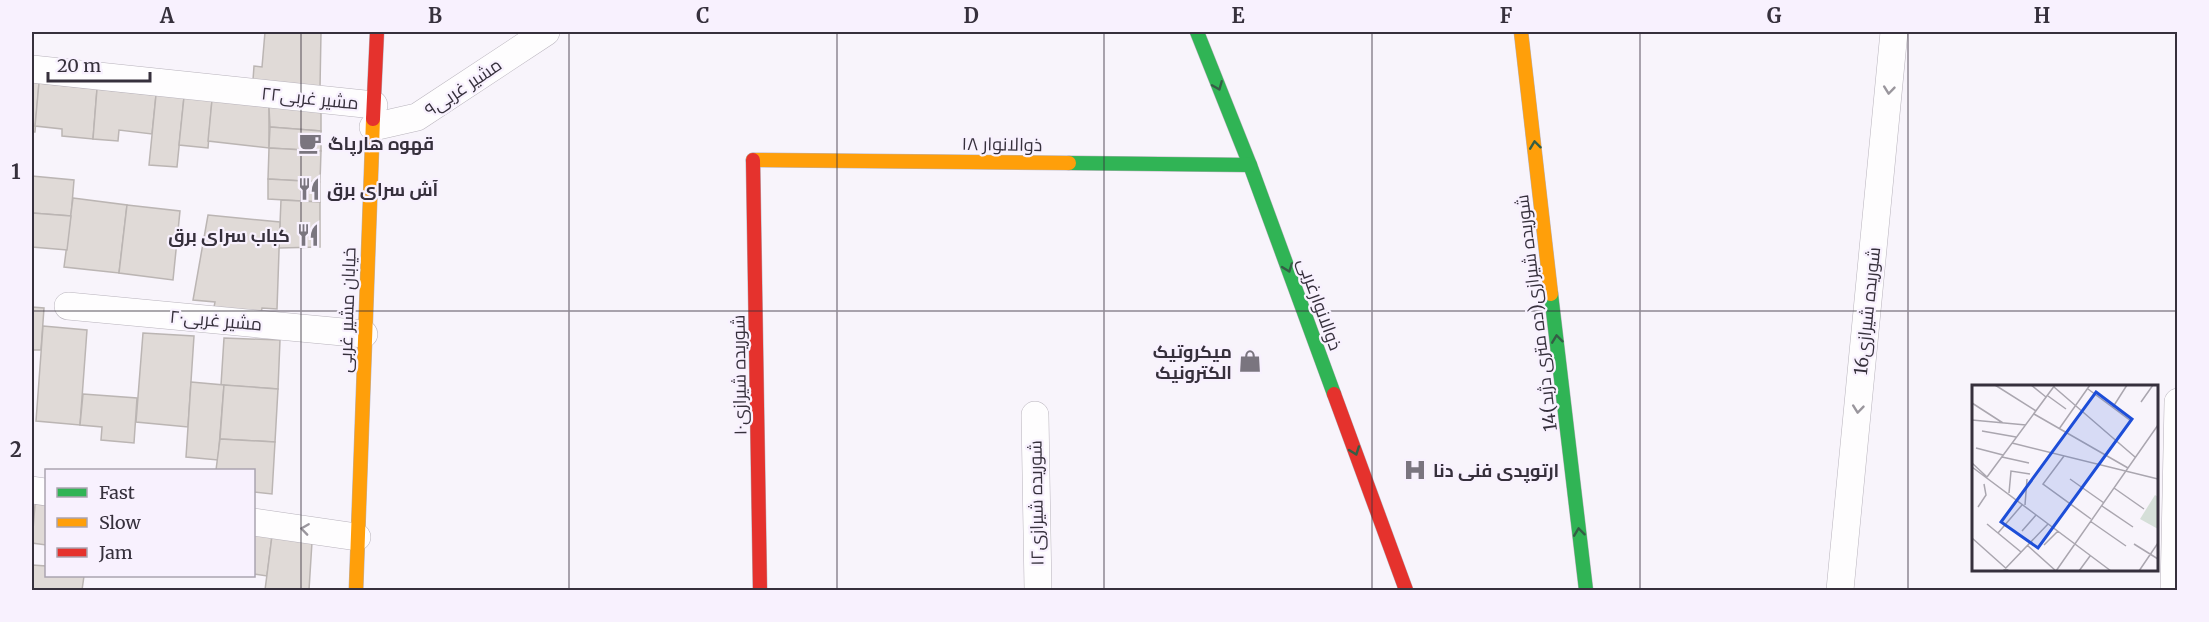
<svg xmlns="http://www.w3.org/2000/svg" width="2209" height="622" viewBox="0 0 2209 622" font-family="Merriweather,Cairo,serif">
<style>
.building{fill:#e0dad7;stroke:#bbb5b3;stroke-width:1.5}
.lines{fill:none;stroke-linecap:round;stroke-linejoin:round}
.street-casing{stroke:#b8b3bc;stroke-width:28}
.fast-casing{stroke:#b8b3bc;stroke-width:15}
.slow-casing{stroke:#b8b3bc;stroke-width:15}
.jam-casing{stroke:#b8b3bc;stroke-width:15}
.street{stroke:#fefdfe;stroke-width:27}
.fast{stroke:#30b455;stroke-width:14}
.slow{stroke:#ff9f0a;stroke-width:14}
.jam{stroke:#e5322d;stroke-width:14}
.oneway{stroke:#345e45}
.oneway2{stroke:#9a969d}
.grid{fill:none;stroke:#36303c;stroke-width:1.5;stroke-opacity:0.55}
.labels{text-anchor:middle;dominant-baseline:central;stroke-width:4.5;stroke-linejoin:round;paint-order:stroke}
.street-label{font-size:18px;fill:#36303c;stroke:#f8f1fe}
.poi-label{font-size:18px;font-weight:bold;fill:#36303c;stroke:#f8f1fe;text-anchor:start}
.inset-road{fill:none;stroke:#aaa6af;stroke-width:1.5}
.view{fill:#1d4ed8;fill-opacity:0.15;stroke:#1d4ed8;stroke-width:3}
.inset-edge{fill:none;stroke:#36303c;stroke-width:3}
.neatline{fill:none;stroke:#36303c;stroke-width:2}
.grid-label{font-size:20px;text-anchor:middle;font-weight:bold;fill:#36303c}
</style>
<rect width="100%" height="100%" fill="#f8f4fb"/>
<g class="building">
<path d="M265,32h56l-1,56 -67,-8 1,-14 8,1z"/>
<path d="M32,82l7,1 -4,49h-3z"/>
<path d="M39,83l58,6 -4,50 -31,-3v-7l-27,-3z"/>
<path d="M97,89l59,6 -4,39 -33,-4 -1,11 -25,-2z"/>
<path d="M156,95l28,2 -7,70 -28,-2z"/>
<path d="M184,97l28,3 -4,48 -29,-3z"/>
<path d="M212,100l57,7v41l-61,-7z"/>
<path d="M269,107l52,3v21l-51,-4z"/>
<path d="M270,127l51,4v20l-52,-3z"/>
<path d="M269,148l52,3 -1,31 -52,-3z"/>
<path d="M32,176l42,4 -3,36 -39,-3z"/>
<path d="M268,179l52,3v20l-52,-3z"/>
<path d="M73,198l54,7 -8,68 -55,-6z"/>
<path d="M281,200l39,2v45l-41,1z"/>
<path d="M127,205l53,6 -7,69 -54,-7z"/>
<path d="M32,213l39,3 -4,34 -35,-3z"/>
<path d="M208,215l72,7 -3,87 -15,-1 -1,5 -47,-6 1,-5 -22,-2z"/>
<path d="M32,307l12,1 -3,42h-9z"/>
<path d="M43,326l44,4 -7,95 -44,-4z"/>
<path d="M143,333l51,3 -6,91 -52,-5z"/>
<path d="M224,338l56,2 -2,49 -57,-4z"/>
<path d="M191,382l33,3 -6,75 -32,-3z"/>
<path d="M224,385l54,4 -3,53 -55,-3z"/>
<path d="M83,394l54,4 -3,45 -33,-3 1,-13 -22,-2z"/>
<path d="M220,439l55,3 -3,52 -18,-2v-22h-38z"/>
<path d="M35,504l11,1v40l-14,-2z"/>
<path d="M254,534l18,2 -5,40 -13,-2z"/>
<path d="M272,536l40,6 -3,48h-44z"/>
<path d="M32,565l14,1v10h38l-2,14h-50z"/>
</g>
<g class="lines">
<g class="street-casing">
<g id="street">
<path d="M32,69l342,36"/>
<path d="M373,127l44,-10 129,-85"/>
<path d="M68,306l296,28"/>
<path d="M1035,415l3,175"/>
<path d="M32,490l14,2"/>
<path d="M254,522l103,15"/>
<path d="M1840,590l54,-558"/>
<path d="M2174,590l4,-188"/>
</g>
</g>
<g class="fast-casing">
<g id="fast">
<path d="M1197,32l53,133 84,229"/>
<path d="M1069,163l181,2"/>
<path d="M1551,294l35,296"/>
</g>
</g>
<g class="slow-casing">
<g id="slow">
<path d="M1521,32l30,262"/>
<path d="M753,160l316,3"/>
<path d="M356,590l17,-471"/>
</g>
</g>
<g class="jam-casing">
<g id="jam">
<path d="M373,119l4,-87"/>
<path d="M753,160l7,430"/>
<path d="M1334,394l72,196"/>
</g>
</g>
<use href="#street" class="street"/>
<use href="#fast" class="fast"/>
<use href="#slow" class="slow"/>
<use href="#jam" class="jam"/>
</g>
<defs><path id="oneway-chevron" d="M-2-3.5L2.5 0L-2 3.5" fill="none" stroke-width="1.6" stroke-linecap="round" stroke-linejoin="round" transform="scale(1.5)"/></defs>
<g class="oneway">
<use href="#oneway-chevron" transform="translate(1218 86) rotate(68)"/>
<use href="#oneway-chevron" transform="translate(1535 145) rotate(-97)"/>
<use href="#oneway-chevron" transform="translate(1288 268) rotate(70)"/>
<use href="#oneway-chevron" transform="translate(1557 339) rotate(-97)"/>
<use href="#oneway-chevron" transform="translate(1355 451) rotate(70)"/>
<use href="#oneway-chevron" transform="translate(1579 532) rotate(-97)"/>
</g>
<g class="oneway2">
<use href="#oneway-chevron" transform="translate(1889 90) rotate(96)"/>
<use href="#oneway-chevron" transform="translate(1858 409) rotate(96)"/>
<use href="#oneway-chevron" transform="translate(305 529) rotate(-172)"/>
</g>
<path class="grid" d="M301,32v558M569,32v558M837,32v558M1104,32v558M1372,32v558M1640,32v558M1908,32v558M32,311h2146"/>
<defs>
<g id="cafe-bare" transform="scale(1.8)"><path d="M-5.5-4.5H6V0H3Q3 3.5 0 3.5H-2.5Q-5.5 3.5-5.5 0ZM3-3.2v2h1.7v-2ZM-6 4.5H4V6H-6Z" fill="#7a757f" stroke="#f8f1fe" stroke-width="2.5" paint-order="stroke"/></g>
<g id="restaurant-bare" transform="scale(1.8)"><path d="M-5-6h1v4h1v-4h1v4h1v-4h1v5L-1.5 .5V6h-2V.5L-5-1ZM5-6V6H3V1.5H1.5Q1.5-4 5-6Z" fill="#7a757f" stroke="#f8f1fe" stroke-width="2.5" paint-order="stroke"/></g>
<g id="shop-bare" transform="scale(1.8)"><path d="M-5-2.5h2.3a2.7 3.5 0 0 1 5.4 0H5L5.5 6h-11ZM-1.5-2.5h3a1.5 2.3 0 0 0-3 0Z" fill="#7a757f" stroke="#f8f1fe" stroke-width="2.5" paint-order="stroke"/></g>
<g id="hospital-bare" transform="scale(1.8)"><path d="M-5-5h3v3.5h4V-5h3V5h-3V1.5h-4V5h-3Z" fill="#7a757f" stroke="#f8f1fe" stroke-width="2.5" paint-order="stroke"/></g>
</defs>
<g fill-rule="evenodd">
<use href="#cafe-bare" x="310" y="143"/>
<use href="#restaurant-bare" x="309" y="189"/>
<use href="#restaurant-bare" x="308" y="235"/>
<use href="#shop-bare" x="1250" y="361"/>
<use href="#hospital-bare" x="1415" y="470"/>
</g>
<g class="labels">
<g class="street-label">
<text transform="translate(463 87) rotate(-34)">مشیر غربی۹</text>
<text transform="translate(310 98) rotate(6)">مشیر غربی۲۲</text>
<text transform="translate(1002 144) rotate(1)">ذوالانوار ۱۸</text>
<text transform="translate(1320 304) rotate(70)">ذوالانوارغربی</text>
<text transform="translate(347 310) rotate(-88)">خیابان مشیر غربی</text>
<text transform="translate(1867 311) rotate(-84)">شوریده شیرازی16</text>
<text transform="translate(1536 313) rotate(-97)">14شوریده شیرازی(ده متری دژبد)</text>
<text transform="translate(216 320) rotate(5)">مشیر غربی۲۰</text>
<text transform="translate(739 375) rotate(-91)">۱۰شوریده شیرازی</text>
<text transform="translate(1036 503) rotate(-91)">شوریده شیرازی۱۲</text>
</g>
<g class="poi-label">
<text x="328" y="143">قهوه هارپاگ</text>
<text x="327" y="189">آش سرای برق</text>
<text x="290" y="235" text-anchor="end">کباب سرای برق</text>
<text x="1232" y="351" text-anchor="end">میکروتیک<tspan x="1232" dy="21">الکترونیک</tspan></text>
<text x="1433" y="470">ارتوپدی فنی دنا</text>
</g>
</g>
<g transform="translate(1972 385)">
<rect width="186" height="186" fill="#f8f4fb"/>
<path d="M183,110l3,2v32l-18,-10z" fill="#d5dfd8"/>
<path class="inset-road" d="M23,0l41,26M59,0l15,12M82,2l81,70M116,4l43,32M76,11l18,13M169,17l12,-17M0,18l31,20M141,22l14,-22M62,29l94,54M0,35l54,5M87,44l31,-44M10,46l34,6M40,58l146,36M4,63l27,7M92,71l-21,28 48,35M30,72l27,6M0,78l15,14M0,82l139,104M15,92l68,-92M98,94l34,24M142,103l30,21M37,108l2,-22 19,3M53,120l2,-26M130,121l31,21M6,122l8,-12 -2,-11M118,136l36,25M15,139l34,28M50,146l14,-16M26,148l24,-28M0,153l37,33M162,159l24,15M55,160l29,26M72,160l14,-14M31,186l45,-47M84,186l102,-146M107,186l11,-15M167,186l19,-28"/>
<path class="view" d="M124,7l36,27 -94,129 -37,-26z"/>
<rect width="186" height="186" class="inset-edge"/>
</g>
<rect width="2209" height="622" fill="none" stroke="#f8f1fe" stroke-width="66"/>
<rect x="45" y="469" width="210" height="108" fill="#f8f1fe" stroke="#aaa4b0" stroke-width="1.5"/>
<rect x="57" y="488" width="30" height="9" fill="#30b455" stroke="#aaa4b0" stroke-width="1.5"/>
<text x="99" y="499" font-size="18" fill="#36303c">Fast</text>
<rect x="57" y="518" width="30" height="9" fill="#ff9f0a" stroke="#aaa4b0" stroke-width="1.5"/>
<text x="99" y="529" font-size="18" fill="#36303c">Slow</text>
<rect x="57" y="548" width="30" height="9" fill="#e5322d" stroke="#aaa4b0" stroke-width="1.5"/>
<text x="99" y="559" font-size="18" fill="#36303c">Jam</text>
<path d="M48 72v9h102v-9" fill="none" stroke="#36303c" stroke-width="3"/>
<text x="57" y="72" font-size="18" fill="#36303c" stroke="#f8f1fe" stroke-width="4.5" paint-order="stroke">20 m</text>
<rect x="33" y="33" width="2143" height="556" class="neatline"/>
<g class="grid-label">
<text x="167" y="23">A</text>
<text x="435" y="23">B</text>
<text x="703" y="23">C</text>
<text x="971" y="23">D</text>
<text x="1238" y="23">E</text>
<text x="1506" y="23">F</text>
<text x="1774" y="23">G</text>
<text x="2042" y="23">H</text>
<text x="16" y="179">1</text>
<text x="16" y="457">2</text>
</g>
</svg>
